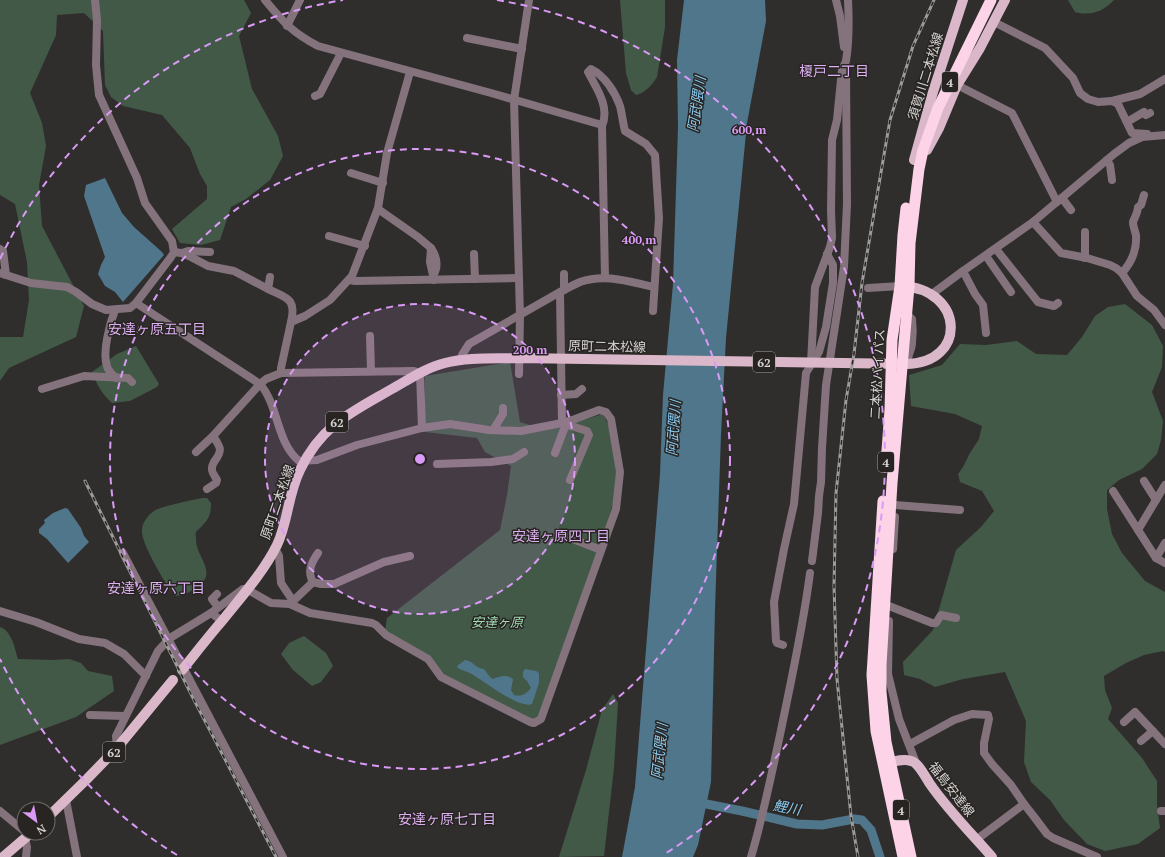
<svg xmlns="http://www.w3.org/2000/svg" width="1165" height="857" viewBox="0 0 1165 857" font-family="'PT Serif','Noto Sans JP',serif">
<style>
.green{fill:#425948}
.water{fill:#4f768b}
.lines{fill:none;stroke-linecap:round;stroke-linejoin:round}
.river{stroke:#4f768b;stroke-width:9}
.minor{stroke:#84737c;stroke-width:8}
.major{stroke:#dbb8c9;stroke-width:10}
.highway{stroke:#fdd3e8;stroke-width:11}
.rail-casing{stroke:#9e9c9b;stroke-width:3}
.rail{stroke:#272422;stroke-width:1.5;stroke-dasharray:4.5;stroke-linecap:butt}
.ring{fill:none;stroke:#da9af6;stroke-width:2;stroke-dasharray:7 5}
.labels{text-anchor:middle;dominant-baseline:central;stroke-width:3;stroke-linejoin:round;paint-order:stroke}
.shield{fill:#272422;stroke:#a2a09f;stroke-width:1}
.shield-label{font-size:12px;font-weight:bold;fill:#d7d5d4}
.street-label{font-size:13px;fill:#d7d5d4;stroke:#272422}
.park-label{font-size:13px;font-style:italic;fill:#a0dbb1;stroke:#272422}
.neighbourhood-label{font-size:14px;fill:#ddb0f1;stroke:#272422}
.water-label{font-size:14px;font-style:italic;fill:#89cbf0;stroke:#272422}
.centre{fill:#da9af6;stroke:#272422;stroke-width:2}
.ring-label{font-size:12px;text-anchor:middle;font-weight:bold;fill:#da9af6;stroke:#272422;stroke-width:3;stroke-linejoin:round;paint-order:stroke}
</style>
<rect width="100%" height="100%" fill="#302e2c"/>
<g class="green">
<path d="M0,0h244l7,13 -12,23 13,53 26,47 5,20 -13,24 -24,19 -15,8 -11,33 -19,5 -21,-2 -8,-14 35,-30v-13l-7,-12 -10,-26 -28,-33 -39,-9 -12,-9 -6,-12 -2,-54 -19,-18 -27,2 -1,20 -26,58 12,30 4,23 -7,39 3,41 42,80 -8,31 -67,31 -9,13v-44h23l6,-37 -2,-38 -12,-58 -15,-9z"/>
<path d="M620,0h45v27l-8,50c-5,8 -12,16 -21,18l-5,-5 -5,-17z"/>
<path d="M1068,0h46c-12,12 -23,16 -39,12z"/>
<path d="M1125,304l27,21 11,21 -1,21 -10,25 11,29 -2,19 -4,14 -15,15 -23,11 -12,10v19l5,25 10,19 23,28 20,11v60l-2,-1 -19,4 -18,8 -22,13 1,14 7,18 -4,11 34,39 15,23v24l3,23 -22,16 -33,7 -18,-7 -23,-24 -14,-20 -19,-18 -7,-20 2,-41 -21,-49 -42,7 -28,8 -15,-8 -16,-4 -1,-13 30,-32 23,-80 25,-23 13,-16 -12,-20 -22,-9 -2,-8 5,-7 7,-14 9,-14 3,-13 -27,-12 -44,-8 -2,-31 33,-10 18,-21 26,1 31,-4 19,13 31,1 15,-18 13,-21 13,-9z"/>
<path d="M136,346l23,38 -2,3 -27,14 -18,2c-10,-9 -15,-18 -20,-31l25,-18z"/>
<path d="M510,362l10,60 23,7 20,-3 40,-12 5,10 9,51 -4,28 -9,33 -63,181 -6,4 -91,-45 -59,-45 2,-13 113,-88 7,-35 4,-29 -26,-14 -8,-14 -52,-6v-56z"/>
<path d="M202,498h5l4,5c0,12 -2,16 -11,25 -1,1 -3,2 -4,4 -1,2 0,4 0,6 -1,20 24,34 0,50 -6,4 -12,7 -20,8 -9,-8 -35,-53 -34,-65 0,-8 5,-15 12,-20 4,-4 39,-11 48,-13z"/>
<path d="M0,627c12,4 15,22 18,32l35,1 16,-1 12,4 7,8 24,5 2,15 -38,26 -76,28z"/>
<path d="M304,636l22,17 7,13 -12,16 -9,4 -19,-16 -12,-16 8,-11z"/>
<path d="M613,694l5,9 -4,65 -10,88 -45,1 27,-87 16,-60z"/>
</g>
<g class="water">
<path d="M684,0h81l1,21 -19,102 -21,215 -5,96 -6,175 -4,173 -13,63 -5,12h-71l13,-70 25,-313 3,-79 10,-111 5,-157 -1,-67z"/>
<path d="M105,178l17,35 12,14 28,25 2,3 -41,47 -8,-10 -10,-6 -7,-12 3,-9 4,-8 -21,-61 2,-11z"/>
<path d="M65,508l3,1 13,19 3,8 5,6 -21,21 -21,-24 -8,-6v-4l6,-6 -1,-3 9,-7z"/>
<path d="M465,660c7,0 11,9 19,9l6,8 3,2c7,-3 14,-5 20,0l-2,11 3,5c8,2 12,-1 17,-7l-4,-7 -4,-4v-5l2,-3 11,2 3,2v10l-7,21c-12,5 -46,-21 -57,-28 -5,-4 -12,-5 -17,-8l-1,-2z"/>
</g>
<g class="lines">
<path class="river" d="M696,802l46,9 55,13 25,1 32,-6 8,1 9,10 9,27"/>
<g class="minor">
<path d="M95,0l2,20 -1,45 3,30 38,83 8,25 27,38 2,11 -3,5 -35,46 124,81c19,22 16,58 39,77l18,-1 40,-15 65,-17 28,-4 39,6 32,1 41,-8 25,8 2,4 -19,45"/>
<path d="M265,0c18,22 28,33 53,46l173,47 111,32"/>
<path d="M836,0l4,16 4,31"/>
<path d="M994,22l51,26 28,30 7,15 8,6 10,3 14,-1 6,3 14,29 15,1"/>
<path d="M287,26l13,-26"/>
<path d="M467,38l55,11"/>
<path d="M957,85l55,28 45,89"/>
<path d="M315,96l5,-2 21,-41"/>
<path d="M1112,101l28,-7 25,-15"/>
<path d="M1127,122l17,-10 2,3 4,-2"/>
<path d="M1107,160l3,5 2,15"/>
<path d="M351,173l32,10"/>
<path d="M1062,198l9,12"/>
<path d="M378,209l40,28 13,11 -1,14 4,18"/>
<path d="M1033,222l28,31 26,5 23,7 6,3 6,5 15,23 17,14 11,15"/>
<path d="M1085,232v26"/>
<path d="M329,236l36,10"/>
<path d="M431,248c6,9 8,18 2,28"/>
<path d="M0,249l3,2 3,24"/>
<path d="M996,249l42,53 16,4 4,-3"/>
<path d="M174,252l7,1 8,3 19,10 26,5 34,18"/>
<path d="M182,253l6,-2 22,1"/>
<path d="M474,254l1,25"/>
<path d="M986,256l25,36"/>
<path d="M963,271l12,23 8,11 3,28"/>
<path d="M0,273l31,10 36,4 9,5 16,12 14,6 24,-2 6,-5"/>
<path d="M1122,273c10,-11 15,-23 14,-38 -1,-4 -3,-9 -3,-13 1,-3 5,-10 5,-15l3,-2 3,-10"/>
<path d="M564,274v16"/>
<path d="M270,277l-2,12c18,9 29,9 23,33"/>
<path d="M605,278l-3,-152c8,-19 -5,-37 -14,-54l3,-3c14,7 24,23 29,37 2,8 3,17 5,25l21,13 9,11 4,63 -6,93"/>
<path d="M350,280l5,1 163,-3"/>
<path d="M868,288l32,-2"/>
<path d="M560,292c6,-3 13,-7 20,-10 25,-9 50,0 74,5"/>
<path d="M932,294l31,-23 70,-49 81,-68 15,-11 13,-6 23,-2"/>
<path d="M115,310c-5,13 -13,42 -8,56 1,5 6,9 9,12"/>
<path d="M906,313l6,6c1,8 1,16 0,24 0,6 -4,12 -5,19"/>
<path d="M370,336l1,35"/>
<path d="M811,363l4,-76 15,-40 2,-9 -1,-28 1,-70 5,-20 5,-50c1,-3 3,-6 4,-9 3,-19 3,-41 2,-61"/>
<path d="M281,373v-5l10,-46 14,-6 25,-16 22,-24 26,-68 9,-55 23,-81"/>
<path d="M519,374l1,-59 -6,-215 15,-100"/>
<path d="M42,389l42,-13 44,2 4,4"/>
<path d="M561,395l15,-1 6,-5"/>
<path d="M493,430l10,-16v-6"/>
<path d="M196,452l17,-16 47,-52 6,-5 15,-6 133,-2 6,2 2,55"/>
<path d="M555,453l11,-29"/>
<path d="M437,464l54,-2 22,-3 11,-7"/>
<path d="M1144,481l12,19"/>
<path d="M1165,485l-27,45 18,28 9,5"/>
<path d="M207,489l9,-6 1,-3c-2,-4 -6,-8 -5,-12 0,-3 1,-3 2,-6 9,-12 7,-14 -1,-26"/>
<path d="M1113,491l25,39"/>
<path d="M895,505l65,5"/>
<path d="M565,536l36,14"/>
<path d="M275,548l4,8 2,27 12,18"/>
<path d="M893,549l2,-32"/>
<path d="M123,553l160,304"/>
<path d="M318,553c-7,10 -11,19 -5,29l8,2h13l50,-22 26,-6"/>
<path d="M1156,558l9,-15"/>
<path d="M812,561l6,-48 1,-17 2,-14 1,-34 4,-63 18,-118 3,-63 -1,-133"/>
<path d="M217,594l-5,5 6,8"/>
<path d="M290,604l23,-22"/>
<path d="M889,606l43,17h4l5,-8 15,3"/>
<path d="M0,611l36,11 43,17 26,4 19,11 22,22"/>
<path d="M211,613l32,-24 5,1 23,13 19,1 20,9 62,10 4,2 10,10 42,24 13,18 89,45 4,1 7,-4 75,-210 4,-37 -9,-53 -5,-7 -7,-2 -24,9 -13,4 -2,-131 -91,52 -7,11 -1,5"/>
<path d="M889,621l-1,53 11,45 17,44"/>
<path d="M783,645l-6,-2 -1,-2 -2,-39 10,-53 10,-45 12,-131 13,-21 7,-25 7,-44v-18l-6,-11"/>
<path d="M90,715l35,1"/>
<path d="M1124,722l11,-10 30,32"/>
<path d="M1141,741l12,-10"/>
<path d="M910,744l44,-24 18,-6 16,1 1,4 -5,24v10l8,11 19,21 13,19 11,14 12,16 6,4 44,19"/>
<path d="M117,748l-1,-12 42,-85 12,-13 41,-25 11,8"/>
<path d="M66,800l11,57"/>
<path d="M0,811l24,20"/>
<path d="M1161,811h4"/>
<path d="M25,838l2,9 -1,10"/>
<path d="M976,840l48,-36"/>
<path d="M751,857c12,-40 20,-81 29,-122 11,-54 23,-107 30,-162"/>
</g>
<g class="major">
<path d="M927,150l12,-22 18,-43 23,-37 25,-48"/>
<path d="M914,160l19,-68 30,-92"/>
<path d="M182,670c13,-16 26,-33 40,-49 19,-24 41,-48 55,-76 11,-23 11,-51 23,-75 21,-44 50,-57 90,-80 18,-10 35,-22 55,-27 24,-6 50,-4 75,-5l386,6c61,0 60,-75 -5,-78"/>
<path d="M884,764c8,-2 19,-6 27,-3 7,1 15,17 19,23 18,26 41,49 62,73"/>
<path d="M48,817l39,-38 30,-31 56,-68"/>
<path d="M3,857l28,-24"/>
</g>
<g class="highway">
<path d="M886,464l4,-54 2,-70 8,-54 3,-51 3,-27"/>
<path d="M883,501l-11,174 4,56 27,126"/>
<path d="M911,857l-25,-115 -5,-50v-27l11,-182 17,-197 1,-43 9,-74 4,-19 15,-42 53,-108"/>
</g>
<g class="rail-casing">
<g id="rail">
<path d="M85,481l108,217 83,159"/>
<path d="M858,857l-7,-41 -14,-137 -3,-93 2,-93 10,-93 8,-46 8,-71 28,-163 23,-74 21,-46"/>
</g>
</g>
<use href="#rail" class="rail"/>
</g>
<circle cx="420" cy="459" r="155" fill="#da9af6" fill-opacity=".12"/>
<g class="ring">
<circle cx="420" cy="459" r="155"/>
<circle cx="420" cy="459" r="310"/>
<path d="M177 855A465 465 0 0 1 0 659M0 259A465 465 0 0 1 343 0M497 0A465 465 0 0 1 663 855"/>
</g>
<g class="labels">
<g class="shield">
<rect x="942" y="72" width="16" height="20" rx="3"/>
<rect x="753" y="352" width="22" height="20" rx="3"/>
<rect x="326" y="412" width="22" height="20" rx="3"/>
<rect x="878" y="452" width="16" height="20" rx="3"/>
<rect x="103" y="742" width="22" height="20" rx="3"/>
<rect x="893" y="800" width="16" height="20" rx="3"/>
</g>
<g class="shield-label">
<text x="950" y="82">4</text>
<text x="764" y="362">62</text>
<text x="337" y="422">62</text>
<text x="886" y="462">4</text>
<text x="114" y="752">62</text>
<text x="901" y="810">4</text>
</g>
<g class="street-label">
<text transform="translate(925 76) rotate(-73)">須賀川二本松線</text>
<text transform="translate(607 346) rotate(1)">原町二本松線</text>
<text transform="translate(877 374) rotate(-87)">二本松バイパス</text>
<text transform="translate(277 502) rotate(-71)">原町二本松線</text>
<text transform="translate(952 789) rotate(52)">福島安達線</text>
</g>
<g class="park-label">
<text x="497" y="622">安達ヶ原</text>
</g>
<g class="neighbourhood-label">
<text x="834" y="70">榎戸二丁目</text>
<text x="157" y="328">安達ヶ原五丁目</text>
<text x="561" y="535">安達ヶ原四丁目</text>
<text x="156" y="587">安達ヶ原六丁目</text>
<text x="447" y="818">安達ヶ原七丁目</text>
</g>
<g class="water-label">
<text transform="translate(696 104) rotate(-82)">阿武隈川</text>
<text transform="translate(673 428) rotate(-86)">阿武隈川</text>
<text transform="translate(659 751) rotate(-84)">阿武隈川</text>
<text transform="translate(787 807) rotate(10)">鯉川</text>
</g>
</g>
<circle cx="420" cy="459" r="6" class="centre"/>
<g class="ring-label">
<text x="749" y="134">600 m</text>
<text x="639" y="244">400 m</text>
<text x="530" y="354">200 m</text>
</g>
<g transform="translate(36 821) rotate(148)"><circle r="19" fill="#272422" stroke="#6d6b69"/>
<path d="M0-3L7 15L0 10L-7 15Z" fill="#da9af6"/>
<text y="-6" font-size="11" font-weight="bold" text-anchor="middle" fill="#d7d5d4">N</text>
</g>
</svg>
